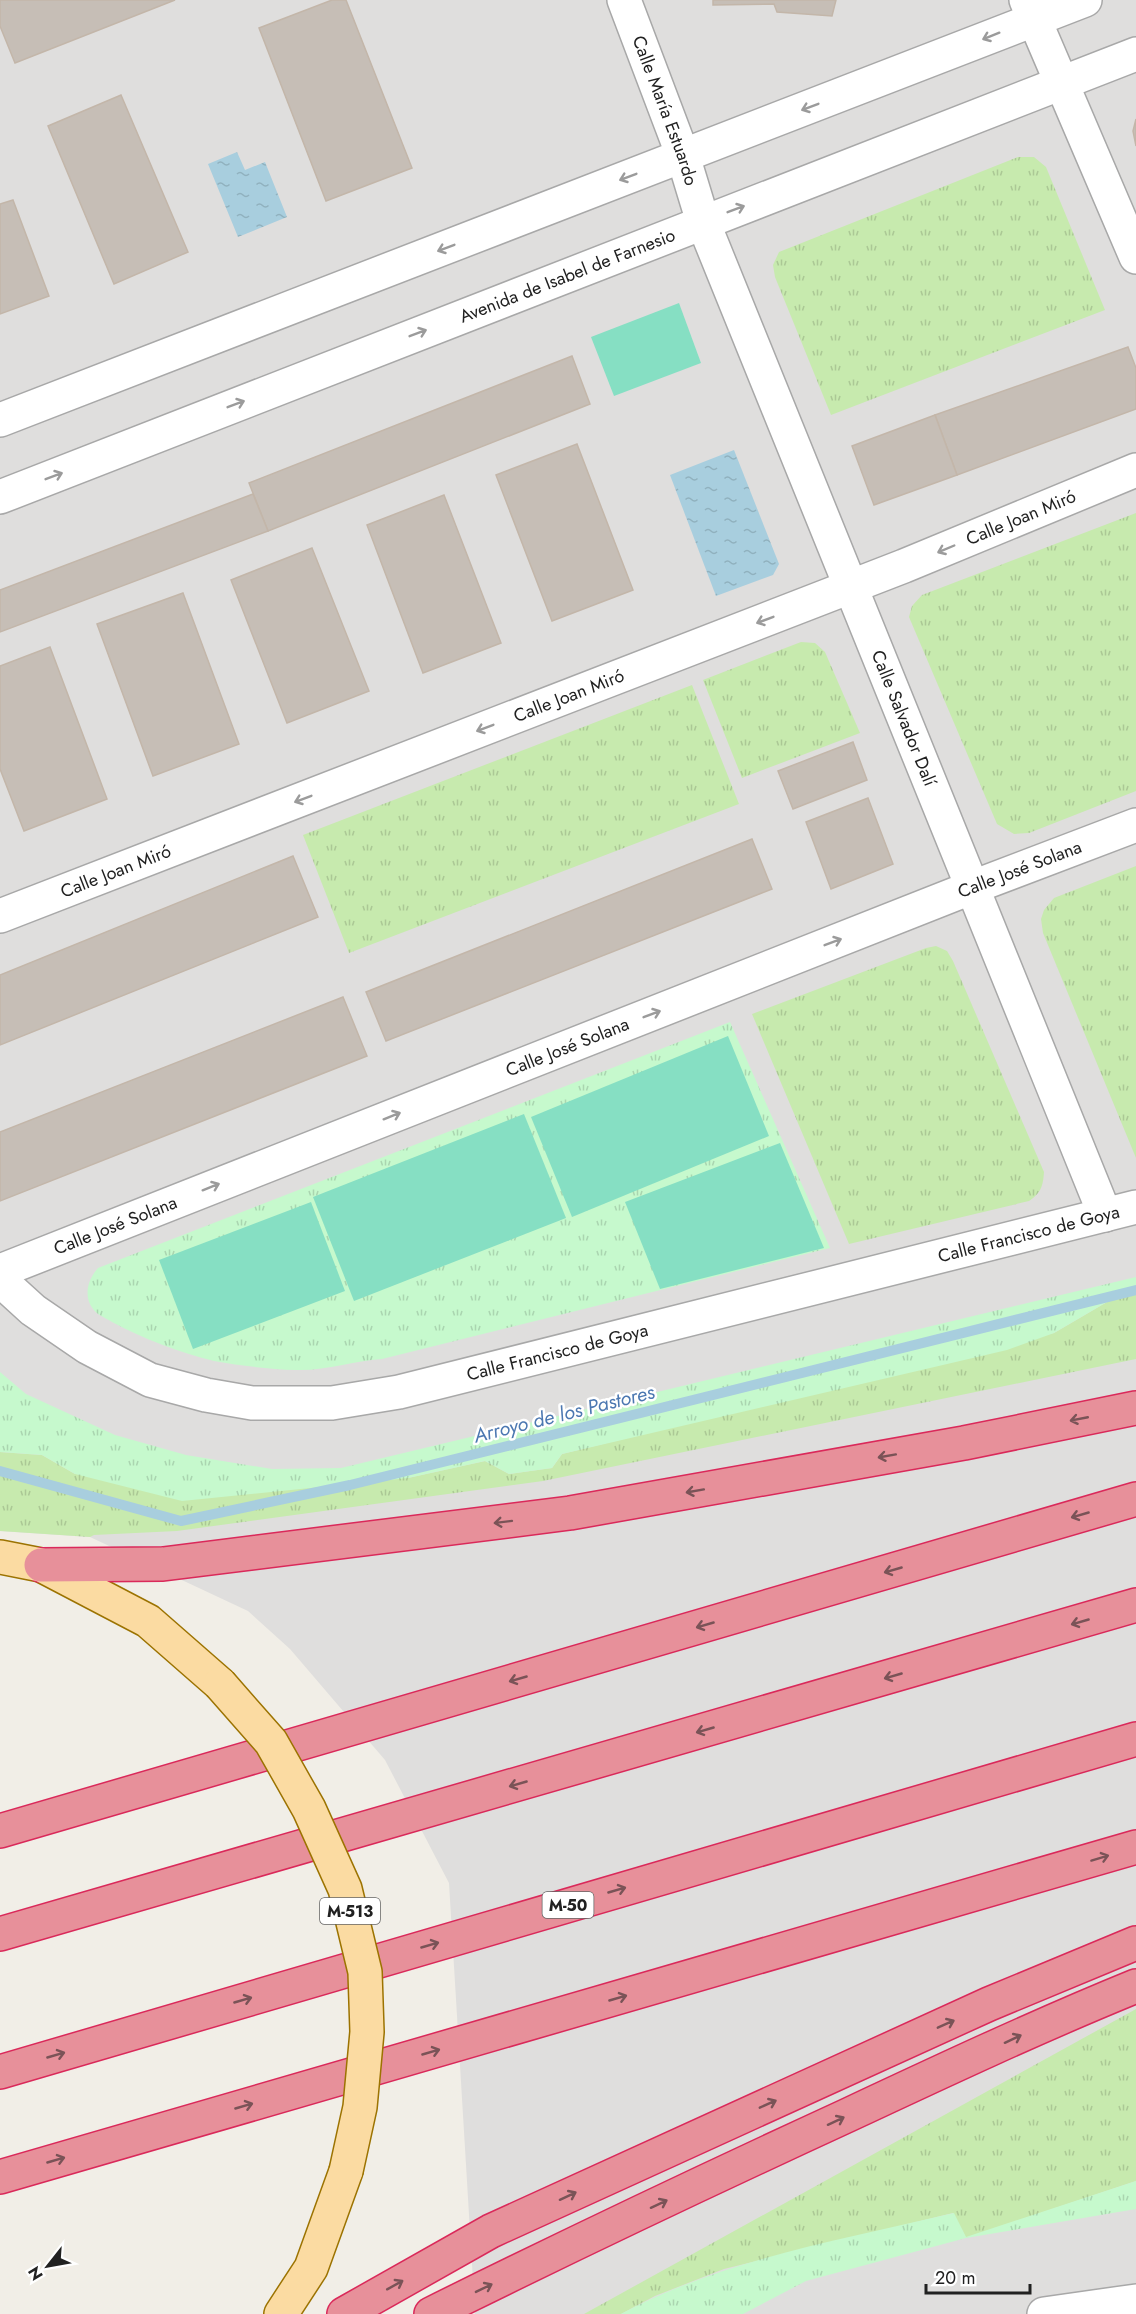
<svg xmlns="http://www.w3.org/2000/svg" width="1136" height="2314" viewBox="0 0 1136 2314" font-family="Jost,sans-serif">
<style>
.residential{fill:#dfdedd}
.grass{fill:url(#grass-tufts)}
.park{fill:url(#park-tufts)}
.pitch{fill:#86dfc3}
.water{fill:url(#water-ripples)}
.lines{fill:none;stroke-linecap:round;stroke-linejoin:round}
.stream{stroke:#a8cede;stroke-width:10}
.building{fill:#c6beb6;stroke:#c3b6a9;stroke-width:1.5}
.minor-casing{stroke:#a8a8a8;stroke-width:36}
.major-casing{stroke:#9c7301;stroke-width:36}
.highway-casing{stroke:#da295a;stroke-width:36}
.minor{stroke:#fff;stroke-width:33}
.major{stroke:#fbdba2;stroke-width:33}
.highway{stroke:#e7909a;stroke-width:33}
.major-bridge-casing{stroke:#9c7301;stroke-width:36;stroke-linecap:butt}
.major-bridge{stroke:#fbdba2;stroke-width:33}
.oneway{stroke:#9b9b9b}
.oneway2{stroke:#7a5357}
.labels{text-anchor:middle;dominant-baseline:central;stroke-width:5;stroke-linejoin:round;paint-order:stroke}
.shield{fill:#fff;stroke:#646464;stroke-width:1.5}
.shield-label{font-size:16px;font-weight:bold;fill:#212121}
.street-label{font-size:18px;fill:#212121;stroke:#fff}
.water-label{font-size:20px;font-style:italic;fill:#4c78b1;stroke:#fff}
</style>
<defs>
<pattern id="grass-tufts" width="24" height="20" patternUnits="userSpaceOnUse" patternTransform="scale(1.5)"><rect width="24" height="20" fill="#c7eaae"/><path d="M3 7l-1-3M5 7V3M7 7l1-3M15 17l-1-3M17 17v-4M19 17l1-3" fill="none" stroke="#abc895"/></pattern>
<pattern id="park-tufts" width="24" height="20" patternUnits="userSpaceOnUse" patternTransform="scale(1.5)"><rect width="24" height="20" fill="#c6f9cd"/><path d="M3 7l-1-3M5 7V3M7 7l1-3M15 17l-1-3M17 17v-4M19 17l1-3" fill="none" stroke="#aad5b0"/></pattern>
<pattern id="water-ripples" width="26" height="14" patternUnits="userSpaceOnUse" patternTransform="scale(1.5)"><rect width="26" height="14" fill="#a8cede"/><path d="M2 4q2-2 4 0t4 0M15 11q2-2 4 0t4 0" fill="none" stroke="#90b1be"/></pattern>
</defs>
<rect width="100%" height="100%" fill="#f1eee7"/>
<path class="residential" d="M0,0h1136v2314h-661l-26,-431 -64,-123 -95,-111 -42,-38 -158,-74 -90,-6z"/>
<g class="grass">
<path d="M1018,157h16l12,10 59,143 -274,105 -56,-138 -2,-12 6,-13z"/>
<path d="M1136,513v278l-107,42 -15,1 -17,-10 -88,-207 3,-11 10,-11z"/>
<path d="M801,642l14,1 10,9 35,81 -118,45 -39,-98z"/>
<path d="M692,685l47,119 -390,149 -46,-118z"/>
<path d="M1136,866v292l-93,-225 -2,-14 3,-9 10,-12z"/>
<path d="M936,946l11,5 6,10 91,211c-1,14 -3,21 -15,29l-180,43 -97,-230 174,-66z"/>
<path d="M1136,1285v74l-593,122 -366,50 -83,4 -4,2 -90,-6v-79l42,3 33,19 333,4 77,-17 24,13 43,-6 10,-14 492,-121z"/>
<path d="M1136,2009v172l-170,57 -13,-25 -229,56 -69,27 -34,18h-37z"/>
</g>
<g class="park">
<path d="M730,1022l100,226 -448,111c-29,2 -56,12 -86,11 -27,-1 -55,-4 -82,-9 -36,-9 -70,-22 -102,-39 -6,-4 -15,-7 -19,-13 -10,-13 -5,-30 5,-41z"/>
<path d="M1136,1277v8l-82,48 -47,17 -445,104 -10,14 -43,6 -24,-13 -77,17 -226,23 -107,-27 -33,-19 -42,-3v-80l26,22 89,41 71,20 86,14 69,-1z"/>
<path d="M1136,2181v28l-170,29 -160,43 -63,33h-122c103,-55 220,-74 333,-101l12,24z"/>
</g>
<g class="pitch">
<path d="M679,303l22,60 -87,33 -23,-59z"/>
<path d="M728,1036l41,100 -197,81 -41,-100z"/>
<path d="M524,1114l42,104 -212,83 -41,-104z"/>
<path d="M780,1143l44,105 -164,41 -35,-87z"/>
<path d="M311,1202l34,89 -152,58 -34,-89z"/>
</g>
<g class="water">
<path d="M237,152l8,18 20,-8 22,55 -49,20 -30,-73z"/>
<path d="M734,450l45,114 -6,11 -57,21 -46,-121z"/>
</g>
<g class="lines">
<path class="stream" d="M0,1471l181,50 169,-36 786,-195"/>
</g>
<g class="building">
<path d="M0,0h175l-160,63 -15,-37z"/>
<path d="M332,0h14l66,168 -86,33 -67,-173z"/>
<path d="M713,0h123l-4,16 -55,-4 -3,-8 -61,1z"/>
<path d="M121,95l67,157 -74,32 -66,-158z"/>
<path d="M1136,119v27l-3,-15z"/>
<path d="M13,200l36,96 -49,18v-110z"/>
<path d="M1128,347l8,21v41l-179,66 -22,-60z"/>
<path d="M572,356l18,48 -322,127 -19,-48z"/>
<path d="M935,415l22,60 -83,30 -22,-59z"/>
<path d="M577,444l56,146 -81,31 -56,-146z"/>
<path d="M253,494l15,37 -268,101v-42z"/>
<path d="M444,495l57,148 -78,30 -56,-148z"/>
<path d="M312,548l57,143 -82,32 -56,-143z"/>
<path d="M183,593l56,151 -86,32 -56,-152z"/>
<path d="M50,647l57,152 -83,32 -24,-62v-103z"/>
<path d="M853,742l14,38 -74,29 -15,-38z"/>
<path d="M868,798l25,66 -62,25 -25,-67z"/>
<path d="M752,839l20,50 -386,152 -20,-49z"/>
<path d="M293,856l25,61 -318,128v-70z"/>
<path d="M343,997l24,59 -367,145v-69z"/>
</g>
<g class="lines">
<g class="minor-casing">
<g id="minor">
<path id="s1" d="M624,0l59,156 20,66 402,993"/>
<path d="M1026,0l110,257"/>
<path d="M0,420l1085,-420"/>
<path id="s2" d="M0,497l1136,-443"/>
<path id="s3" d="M0,916l904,-350 232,-96"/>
<path id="s4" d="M0,1271l973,-384 163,-62"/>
<path id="s5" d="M0,1280l33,30 54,37 63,33 56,15 46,8h80l67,-11 737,-185"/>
<path d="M1044,2314l92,-13"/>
</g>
</g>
<g class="major-casing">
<g id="major">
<path d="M0,1557l41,8 107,56 72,63"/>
<path d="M281,2314l30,-46 35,-97"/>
</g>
</g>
<g class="highway-casing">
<g id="highway">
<path d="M41,1565l122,-1 407,-51 394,-70 172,-35"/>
<path d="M0,1831l1136,-332"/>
<path d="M0,1934l1136,-329"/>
<path d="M0,2072l1136,-333"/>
<path d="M0,2177l1136,-330"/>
<path d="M344,2314l147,-83 498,-227 147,-61"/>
<path d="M431,2314c137,-68 276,-134 415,-198 96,-45 192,-90 290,-130"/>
</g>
</g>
<use href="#minor" class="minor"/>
<use href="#major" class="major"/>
<use href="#highway" class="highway"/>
<g class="major-bridge-casing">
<path id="major-bridge" d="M220,1684l51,58 38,67 36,80 20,83 2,60 -7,75 -14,64"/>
</g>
<use href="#major-bridge" class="major-bridge"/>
</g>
<defs><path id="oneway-shaft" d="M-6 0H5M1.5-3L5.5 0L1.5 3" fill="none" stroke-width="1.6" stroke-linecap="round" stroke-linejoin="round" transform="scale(1.5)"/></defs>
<g class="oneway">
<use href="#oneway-shaft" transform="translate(991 36) rotate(158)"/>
<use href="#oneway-shaft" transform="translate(810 107) rotate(159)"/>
<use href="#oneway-shaft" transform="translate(628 177) rotate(159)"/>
<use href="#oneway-shaft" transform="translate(736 209) rotate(-21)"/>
<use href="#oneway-shaft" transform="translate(446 248) rotate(159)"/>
<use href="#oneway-shaft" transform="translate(418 333) rotate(-21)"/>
<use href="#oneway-shaft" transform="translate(236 404) rotate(-21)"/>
<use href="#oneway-shaft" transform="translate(54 476) rotate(-21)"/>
<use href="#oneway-shaft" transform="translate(946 549) rotate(157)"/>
<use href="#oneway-shaft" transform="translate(765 620) rotate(159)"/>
<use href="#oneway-shaft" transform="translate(485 728) rotate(159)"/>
<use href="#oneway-shaft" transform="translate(303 799) rotate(159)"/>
<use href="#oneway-shaft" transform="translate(833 942) rotate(-21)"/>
<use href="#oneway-shaft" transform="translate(652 1014) rotate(-21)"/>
<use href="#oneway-shaft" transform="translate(392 1116) rotate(-22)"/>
<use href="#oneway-shaft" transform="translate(211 1187) rotate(-22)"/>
</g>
<g class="oneway2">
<use href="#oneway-shaft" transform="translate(1079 1419) rotate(169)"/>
<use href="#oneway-shaft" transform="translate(887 1456) rotate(170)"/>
<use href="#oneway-shaft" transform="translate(695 1491) rotate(170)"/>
<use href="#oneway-shaft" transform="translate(1080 1515) rotate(164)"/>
<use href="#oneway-shaft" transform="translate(503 1522) rotate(173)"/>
<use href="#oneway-shaft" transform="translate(893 1570) rotate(164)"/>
<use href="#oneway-shaft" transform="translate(1080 1622) rotate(164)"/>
<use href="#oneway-shaft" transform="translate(705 1625) rotate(164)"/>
<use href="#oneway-shaft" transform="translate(893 1676) rotate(164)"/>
<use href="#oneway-shaft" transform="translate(518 1679) rotate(164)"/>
<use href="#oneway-shaft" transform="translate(705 1730) rotate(164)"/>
<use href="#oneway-shaft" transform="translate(518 1784) rotate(164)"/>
<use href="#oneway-shaft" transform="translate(1100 1858) rotate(-17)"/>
<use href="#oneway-shaft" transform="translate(617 1890) rotate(-16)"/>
<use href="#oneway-shaft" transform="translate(430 1945) rotate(-16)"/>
<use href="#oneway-shaft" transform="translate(618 1998) rotate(-16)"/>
<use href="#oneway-shaft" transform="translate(243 2000) rotate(-16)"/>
<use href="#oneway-shaft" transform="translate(946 2024) rotate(-24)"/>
<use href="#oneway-shaft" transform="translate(1013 2039) rotate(-25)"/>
<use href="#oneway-shaft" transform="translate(431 2052) rotate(-16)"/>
<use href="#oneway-shaft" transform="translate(56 2055) rotate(-16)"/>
<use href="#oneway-shaft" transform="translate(768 2104) rotate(-24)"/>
<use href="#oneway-shaft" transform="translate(244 2106) rotate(-16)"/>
<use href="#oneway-shaft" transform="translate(836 2121) rotate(-25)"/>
<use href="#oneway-shaft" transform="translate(56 2160) rotate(-16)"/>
<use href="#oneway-shaft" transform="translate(568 2196) rotate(-25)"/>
<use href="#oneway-shaft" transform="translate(659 2204) rotate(-25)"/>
<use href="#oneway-shaft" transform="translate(395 2285) rotate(-29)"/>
<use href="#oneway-shaft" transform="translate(484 2288) rotate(-26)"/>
</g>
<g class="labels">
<g class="shield">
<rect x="542.5" y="1892" width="51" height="26" rx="4.5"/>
<rect x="320" y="1898" width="60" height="26" rx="4.5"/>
</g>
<g class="shield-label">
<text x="568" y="1905">M-50</text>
<text x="350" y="1911">M-513</text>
</g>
<g class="street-label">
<text stroke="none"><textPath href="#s1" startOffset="118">Calle María Estuardo</textPath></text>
<text stroke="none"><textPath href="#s2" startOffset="609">Avenida de Isabel de Farnesio</textPath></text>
<text stroke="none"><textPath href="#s3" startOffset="1096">Calle Joan Miró</textPath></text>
<text stroke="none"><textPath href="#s3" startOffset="610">Calle Joan Miró</textPath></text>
<text stroke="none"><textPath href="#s1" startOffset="771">Calle Salvador Dalí</textPath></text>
<text stroke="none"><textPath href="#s4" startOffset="1096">Calle José Solana</textPath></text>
<text stroke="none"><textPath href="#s3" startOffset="124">Calle Joan Miró</textPath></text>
<text stroke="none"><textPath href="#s4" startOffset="610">Calle José Solana</textPath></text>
<text stroke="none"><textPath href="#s4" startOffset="124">Calle José Solana</textPath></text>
<text stroke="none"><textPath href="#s5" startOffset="1083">Calle Francisco de Goya</textPath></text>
<text stroke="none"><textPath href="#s5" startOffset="597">Calle Francisco de Goya</textPath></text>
</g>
<g class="water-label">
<text transform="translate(564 1414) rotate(-14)">Arroyo de los Pastores</text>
</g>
</g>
<g transform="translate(48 2266) rotate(239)" stroke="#ffffff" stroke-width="4.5" paint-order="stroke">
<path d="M0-4.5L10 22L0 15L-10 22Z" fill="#212121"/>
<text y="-9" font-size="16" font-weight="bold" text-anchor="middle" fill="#212121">N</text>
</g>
<path d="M926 2284v9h104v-9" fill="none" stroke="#212121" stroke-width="3"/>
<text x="935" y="2284" font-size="18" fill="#212121" stroke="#ffffff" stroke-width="4.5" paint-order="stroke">20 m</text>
</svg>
